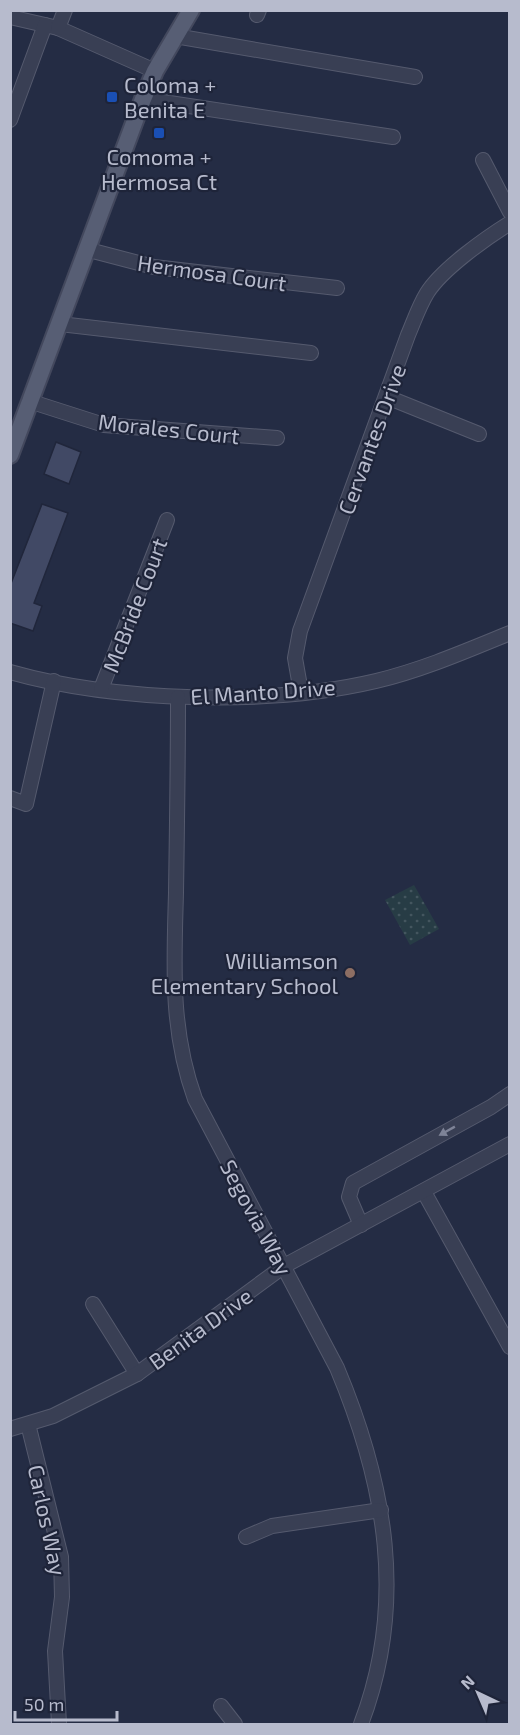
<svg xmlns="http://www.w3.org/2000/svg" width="520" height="1735" viewBox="0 0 520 1735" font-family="'Exo 2',sans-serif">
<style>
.park{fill:url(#park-dots)}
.building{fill:#414965;stroke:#20263b;stroke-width:1.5}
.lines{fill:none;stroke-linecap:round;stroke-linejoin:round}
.minor-casing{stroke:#555a6e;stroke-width:16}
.major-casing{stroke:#43485d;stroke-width:20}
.minor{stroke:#393f54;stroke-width:14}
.major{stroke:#575e74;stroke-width:16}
.oneway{fill:#7e8397}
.transit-dot{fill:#1a4fb4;stroke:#1e2439;stroke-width:2}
.education-dot{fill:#8d6e63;stroke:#1e2439;stroke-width:2}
.labels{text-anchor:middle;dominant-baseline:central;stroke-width:4.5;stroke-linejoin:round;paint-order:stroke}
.poi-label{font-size:22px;fill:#b7bbcd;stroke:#1e2439;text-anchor:start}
.street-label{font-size:22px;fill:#b7bbcd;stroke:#1e2439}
</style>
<defs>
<pattern id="park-dots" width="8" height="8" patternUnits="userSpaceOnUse" patternTransform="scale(1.5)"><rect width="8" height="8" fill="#273c45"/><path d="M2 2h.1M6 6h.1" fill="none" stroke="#44565f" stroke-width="1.8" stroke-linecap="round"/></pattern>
</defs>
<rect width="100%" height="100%" fill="#242c44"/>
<path class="park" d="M414,885l25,44 -29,16 -25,-45z"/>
<g class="building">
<path d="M56,442l25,10 -12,32 -25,-10z"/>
<path d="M42,504l26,9 -34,90 8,3 -9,25 -23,-8v-37z"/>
</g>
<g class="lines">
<g class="minor-casing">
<g id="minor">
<path d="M257,15l2,-5"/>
<path d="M10,17l48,11 97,43"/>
<path d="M58,28l7,-18"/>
<path d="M175,36l240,41"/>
<path d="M143,99l250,38"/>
<path d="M10,120l35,-95"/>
<path d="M483,160l27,52"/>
<path d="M89,250l65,17 183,21"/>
<path d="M60,324l251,29"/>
<path d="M387,397l92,37"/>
<path d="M29,401l75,24 173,13"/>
<path d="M10,672c106,30 260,34 366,9 46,-11 90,-30 134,-48"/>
<path d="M101,689l66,-169"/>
<path d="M301,692l-6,-34 5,-27 108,-296c6,-14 11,-29 19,-42 15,-24 59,-55 83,-70"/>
<path d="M178,697c0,65 -1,130 -2,196 -2,72 -6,137 19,206l142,269c49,117 70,235 24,356"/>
<path d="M10,798l16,6 28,-123"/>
<path d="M424,1192l86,155"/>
<path d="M361,1225l-12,-28 4,-14 138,-76 19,-13"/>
<path d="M93,1304l44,70"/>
<path d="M28,1424l33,133 1,40 -7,54 4,73"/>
<path d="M10,1429l43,-13 84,-42 147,-108 226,-122"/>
<path d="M246,1537l26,-11 109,-16"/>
<path d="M221,1706l14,18"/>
</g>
</g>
<g class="major-casing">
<path id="major" d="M10,455l133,-356 12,-28 36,-61"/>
</g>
<use href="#minor" class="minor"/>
<use href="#major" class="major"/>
</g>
<defs><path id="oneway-solid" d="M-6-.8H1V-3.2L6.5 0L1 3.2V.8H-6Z" transform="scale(1.5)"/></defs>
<use class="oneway" href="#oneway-solid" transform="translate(447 1131) rotate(151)"/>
<g class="transit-dot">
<rect x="106" y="91" width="12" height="12" rx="3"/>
<rect x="153" y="127" width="12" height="12" rx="3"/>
</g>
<circle class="education-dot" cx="350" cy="973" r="6"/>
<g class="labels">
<g class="poi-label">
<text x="124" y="84">Coloma +<tspan x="124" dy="25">Benita E</tspan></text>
<text x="159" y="156" text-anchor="middle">Comoma +<tspan x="159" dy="25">Hermosa Ct</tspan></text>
<text x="338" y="960" text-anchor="end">Williamson<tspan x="338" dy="25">Elementary School</tspan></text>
</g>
<g class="street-label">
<text transform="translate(212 272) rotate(8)">Hermosa Court</text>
<text transform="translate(169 428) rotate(6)">Morales Court</text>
<text transform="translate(371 439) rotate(-70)">Cervantes Drive</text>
<text transform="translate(134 605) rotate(-69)">McBride Court</text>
<text transform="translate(263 691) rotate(-4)">El Manto Drive</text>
<text transform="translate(257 1217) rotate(62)">Segovia Way</text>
<text transform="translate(200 1328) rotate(-36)">Benita Drive</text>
<text transform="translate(48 1520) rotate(78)">Carlos Way</text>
</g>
</g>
<rect width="520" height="1735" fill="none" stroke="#b7bbcd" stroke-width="24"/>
<g transform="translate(478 1693) rotate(316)" stroke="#1e2439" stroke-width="4.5" paint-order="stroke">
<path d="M0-4.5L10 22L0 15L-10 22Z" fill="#b7bbcd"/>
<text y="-9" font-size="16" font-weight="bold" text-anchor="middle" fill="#b7bbcd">N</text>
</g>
<path d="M15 1711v9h102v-9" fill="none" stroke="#b7bbcd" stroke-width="3"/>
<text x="24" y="1711" font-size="18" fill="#b7bbcd" stroke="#1e2439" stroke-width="4.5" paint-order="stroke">50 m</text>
</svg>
